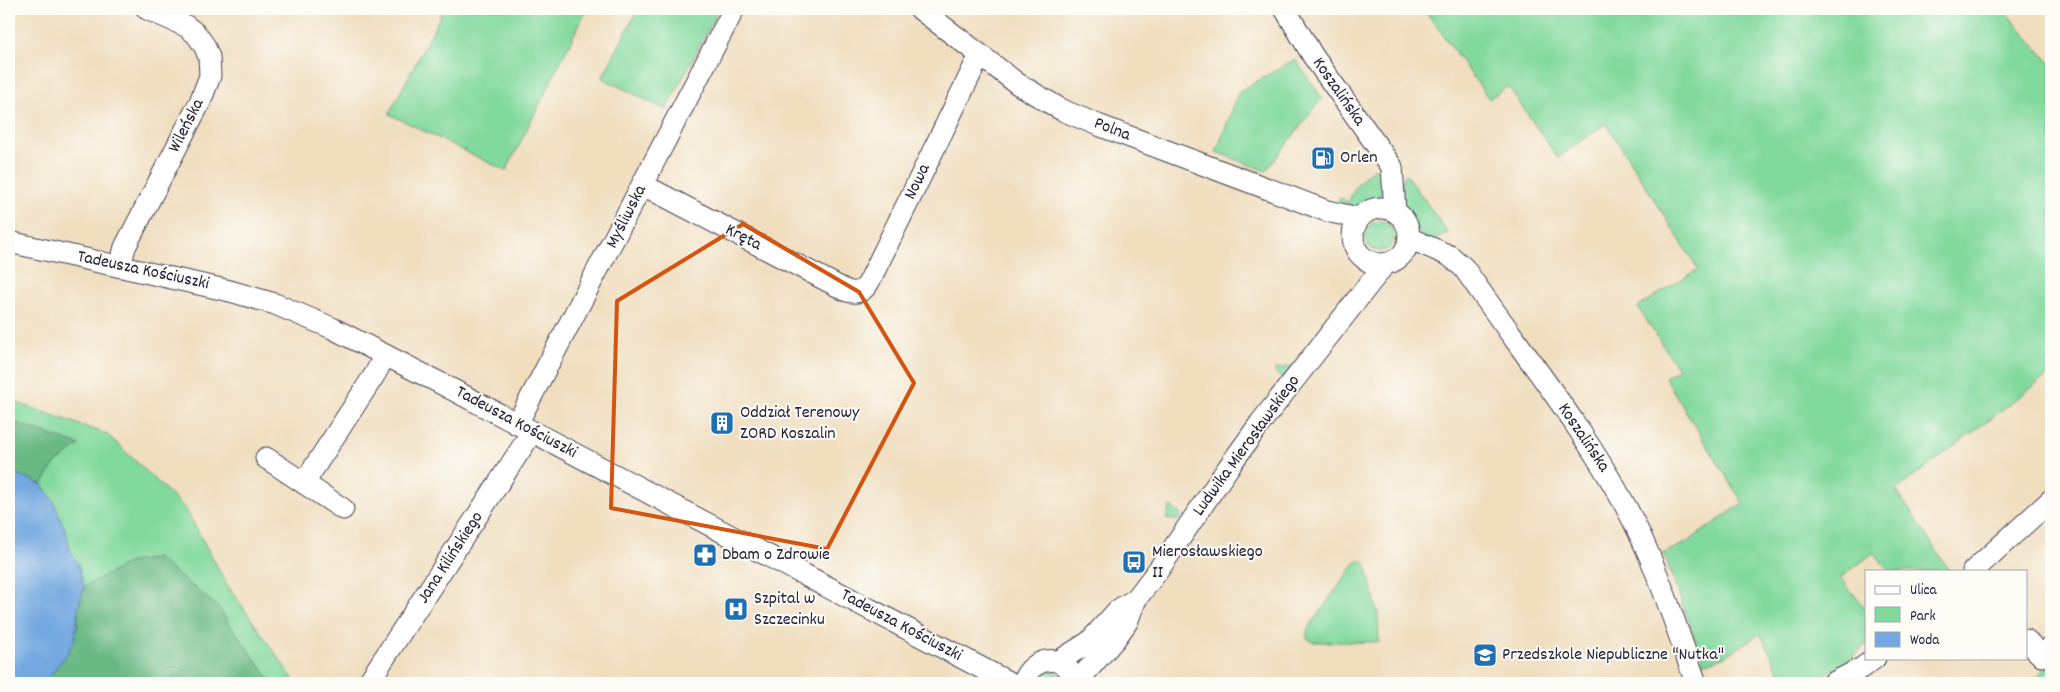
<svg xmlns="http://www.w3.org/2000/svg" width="2060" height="692" viewBox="0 0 2060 692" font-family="Dekko,sans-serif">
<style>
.green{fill:#82d99d;stroke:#527e6c}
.forest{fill:#69b984;stroke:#466e60}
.water{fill:#73a8e0;stroke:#4a658e}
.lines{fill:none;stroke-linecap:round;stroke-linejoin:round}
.minor-casing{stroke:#413e4f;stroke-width:23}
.minor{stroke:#fff;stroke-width:21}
.marked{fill:none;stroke:#d45411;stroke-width:4;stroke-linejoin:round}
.labels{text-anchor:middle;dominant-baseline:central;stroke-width:4;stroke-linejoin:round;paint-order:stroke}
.street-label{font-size:18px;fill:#22223b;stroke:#fdfcf7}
.poi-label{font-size:18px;fill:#22223b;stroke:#fdfcf7;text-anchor:start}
</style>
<rect width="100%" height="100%" fill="#fdfcf7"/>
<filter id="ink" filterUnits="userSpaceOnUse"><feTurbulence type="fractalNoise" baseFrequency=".02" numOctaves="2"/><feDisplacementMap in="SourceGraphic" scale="10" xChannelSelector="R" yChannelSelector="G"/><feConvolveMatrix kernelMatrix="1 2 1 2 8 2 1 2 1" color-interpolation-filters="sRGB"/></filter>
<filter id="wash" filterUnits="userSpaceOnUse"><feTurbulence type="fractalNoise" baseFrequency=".0096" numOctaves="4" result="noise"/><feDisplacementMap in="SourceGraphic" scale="20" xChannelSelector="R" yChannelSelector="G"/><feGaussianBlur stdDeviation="1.12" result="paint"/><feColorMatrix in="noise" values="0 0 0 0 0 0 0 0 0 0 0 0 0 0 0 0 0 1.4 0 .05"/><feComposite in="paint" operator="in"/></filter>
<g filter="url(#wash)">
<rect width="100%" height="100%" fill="#f0debf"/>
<g class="green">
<path d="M444,9h143l-81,162 -117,-57z"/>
<path d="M638,9h81l-53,101 -64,-32z"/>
<path d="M1424,9h579l48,55v309l-155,117 54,81h-60l-17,-18 -33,25 26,31v36l-20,18 -41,20h-21l-16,-35 -8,-14 -36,23 -20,7 -40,-111 22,-10 57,-40 -78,-125 13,-9 -40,-62 60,-38 -92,-146 -48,35 -50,-72 -19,13z"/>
<path d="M1295,59l27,39 -56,73 -50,-19 23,-60z"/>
<path d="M1378,168l4,2c2,21 1,32 -21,39l-24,-6 2,-5 10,4c3,-12 17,-32 29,-34z"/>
<path d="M1406,174l42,59 -17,9c-29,-19 -28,-30 -29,-63z"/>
<circle cx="1380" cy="236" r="15"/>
<path d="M1295,366l-12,13 -9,-7 2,-3z"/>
<path d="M9,400l98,34 78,74 43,78 68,97h-287z"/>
<path d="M1170,506l10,8 1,4 -3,3 -12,-2z"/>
<path d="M1361,560l5,4 12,50 1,28h-66l-6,-4v-8l48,-67z"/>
<path d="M2047,665l4,4v14h-19z"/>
<path d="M1047,671c9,0 15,3 17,12h-30l6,-9z"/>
</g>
<g class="forest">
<path d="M9,420l70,25 -25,20 -12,20 -20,-9 -13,-3z"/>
<path d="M157,558l60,48 55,77h-228l34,-56v-18l6,-22 46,-25z"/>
</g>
<path class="water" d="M9,473l13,3 20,9 11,15 14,34 3,16 8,14 6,23 -6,22 -3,30 -9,17 -22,27h-35z"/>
</g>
<g filter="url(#ink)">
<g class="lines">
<g class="minor-casing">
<g id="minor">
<path d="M920,9l98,75 44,26 36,15 229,86 31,7"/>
<path d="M1285,9l28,47 79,111 3,44"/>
<path d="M643,185l204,106c13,4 19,-2 24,-13l103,-211 7,-11"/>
<circle cx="1381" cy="236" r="28"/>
<path d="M1409,238l41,18 14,12c54,79 116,154 162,239 30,55 49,117 70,176"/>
<path d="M9,242l221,49 45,13 57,24 106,54 572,301"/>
<path d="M120,266l5,-19 75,-145 10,-26 -1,-19 -5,-12 -8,-11 -10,-8 -39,-17"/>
<path d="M517,424l217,-415"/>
<path d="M266,458l77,51"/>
<path d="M304,483l71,-109 10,-19"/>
<path d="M1973,571l78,-71"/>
<path d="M2026,640l16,16 9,-9"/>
<path d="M1059,661l30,-19 29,-32 18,-11"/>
<path d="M368,683l164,-251"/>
<path d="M1023,683c5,-20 31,-32 46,-13"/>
<path d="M1076,683l39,-44 12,-17 9,-23 23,-30 69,-101 33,-46 124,-158"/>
<path d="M1833,683l29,-15 13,-10"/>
</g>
</g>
<use href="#minor" class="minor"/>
</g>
</g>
<path class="marked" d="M743,224l116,68 55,91 -87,166 -216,-41 6,-207z"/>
<defs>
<g id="fuel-square" transform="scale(1.25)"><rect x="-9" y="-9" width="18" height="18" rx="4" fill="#1f6fb2" stroke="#fdfcf7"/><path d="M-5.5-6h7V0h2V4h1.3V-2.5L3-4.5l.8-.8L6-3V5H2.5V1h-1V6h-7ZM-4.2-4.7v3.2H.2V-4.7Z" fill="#fff"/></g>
<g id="building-square" transform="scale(1.25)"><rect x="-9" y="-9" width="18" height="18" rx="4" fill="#1f6fb2" stroke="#fdfcf7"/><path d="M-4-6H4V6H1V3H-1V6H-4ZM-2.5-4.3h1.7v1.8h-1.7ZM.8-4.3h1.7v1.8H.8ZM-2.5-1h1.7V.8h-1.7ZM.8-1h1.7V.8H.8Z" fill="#fff"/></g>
<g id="pharmacy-square" transform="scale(1.25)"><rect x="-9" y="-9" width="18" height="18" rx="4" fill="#1f6fb2" stroke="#fdfcf7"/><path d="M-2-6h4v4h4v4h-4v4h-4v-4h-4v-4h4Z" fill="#fff"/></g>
<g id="bus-square" transform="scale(1.25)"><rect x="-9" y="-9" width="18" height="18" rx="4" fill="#1f6fb2" stroke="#fdfcf7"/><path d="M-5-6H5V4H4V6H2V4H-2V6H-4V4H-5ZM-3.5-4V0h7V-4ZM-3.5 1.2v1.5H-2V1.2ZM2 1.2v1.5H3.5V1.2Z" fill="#fff"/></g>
<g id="hospital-square" transform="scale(1.25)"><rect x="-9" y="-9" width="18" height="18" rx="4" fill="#1f6fb2" stroke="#fdfcf7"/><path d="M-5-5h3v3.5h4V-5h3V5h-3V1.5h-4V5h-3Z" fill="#fff"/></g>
<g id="school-square" transform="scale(1.25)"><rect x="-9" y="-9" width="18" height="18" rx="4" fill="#1f6fb2" stroke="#fdfcf7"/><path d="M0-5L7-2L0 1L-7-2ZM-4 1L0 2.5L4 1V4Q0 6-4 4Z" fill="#fff"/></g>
</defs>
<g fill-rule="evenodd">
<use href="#fuel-square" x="1323" y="158"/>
<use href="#building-square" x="722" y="423"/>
<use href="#pharmacy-square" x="705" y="555"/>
<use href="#bus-square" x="1134" y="562"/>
<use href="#hospital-square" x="736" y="609"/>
<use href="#school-square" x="1485" y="655"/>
</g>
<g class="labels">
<g class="street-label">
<text transform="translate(1338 92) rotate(55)">Koszalińska</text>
<text transform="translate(187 126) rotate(-63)">Wileńska</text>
<text transform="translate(1112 130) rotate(21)">Polna</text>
<text transform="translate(918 182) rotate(-64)">Nowa</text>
<text transform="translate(627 217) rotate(-63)">Myśliwska</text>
<text transform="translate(743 238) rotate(27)">Kręta</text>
<text transform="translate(143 271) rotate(12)">Tadeusza Kościuszki</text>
<text transform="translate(516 423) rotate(28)">Tadeusza Kościuszki</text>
<text transform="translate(1583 438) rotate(56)">Koszalińska</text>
<text transform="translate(1247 446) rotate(-54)">Ludwika Mierosławskiego</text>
<text transform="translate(451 558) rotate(-57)">Jana Kilińskiego</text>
<text transform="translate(901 626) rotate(28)">Tadeusza Kościuszki</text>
</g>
<g class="poi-label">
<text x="1340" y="158">Orlen</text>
<text x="740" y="413">Oddział Terenowy<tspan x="740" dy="21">ZORD Koszalin</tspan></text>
<text x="1152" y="552">Mierosławskiego<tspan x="1152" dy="21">II</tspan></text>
<text x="722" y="555">Dbam o Zdrowie</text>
<text x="754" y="599">Szpital w<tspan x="754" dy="21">Szczecinku</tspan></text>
<text x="1502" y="655">Przedszkole Niepubliczne "Nutka"</text>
</g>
</g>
<rect width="2060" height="692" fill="none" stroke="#fdfcf7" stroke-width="30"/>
<rect x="1865" y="570" width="162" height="90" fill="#fdfcf7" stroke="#a5a5ac"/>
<rect x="1875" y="586" width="25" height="8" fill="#ffffff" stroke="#a5a5ac"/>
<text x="1910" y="594" font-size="15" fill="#22223b">Ulica</text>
<rect x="1875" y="607" width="25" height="15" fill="#82d99d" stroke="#a5a5ac"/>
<text x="1910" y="620" font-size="15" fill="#22223b">Park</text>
<rect x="1875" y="632" width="25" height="15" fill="#73a8e0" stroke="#a5a5ac"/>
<text x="1910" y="644" font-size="15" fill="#22223b">Woda</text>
</svg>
